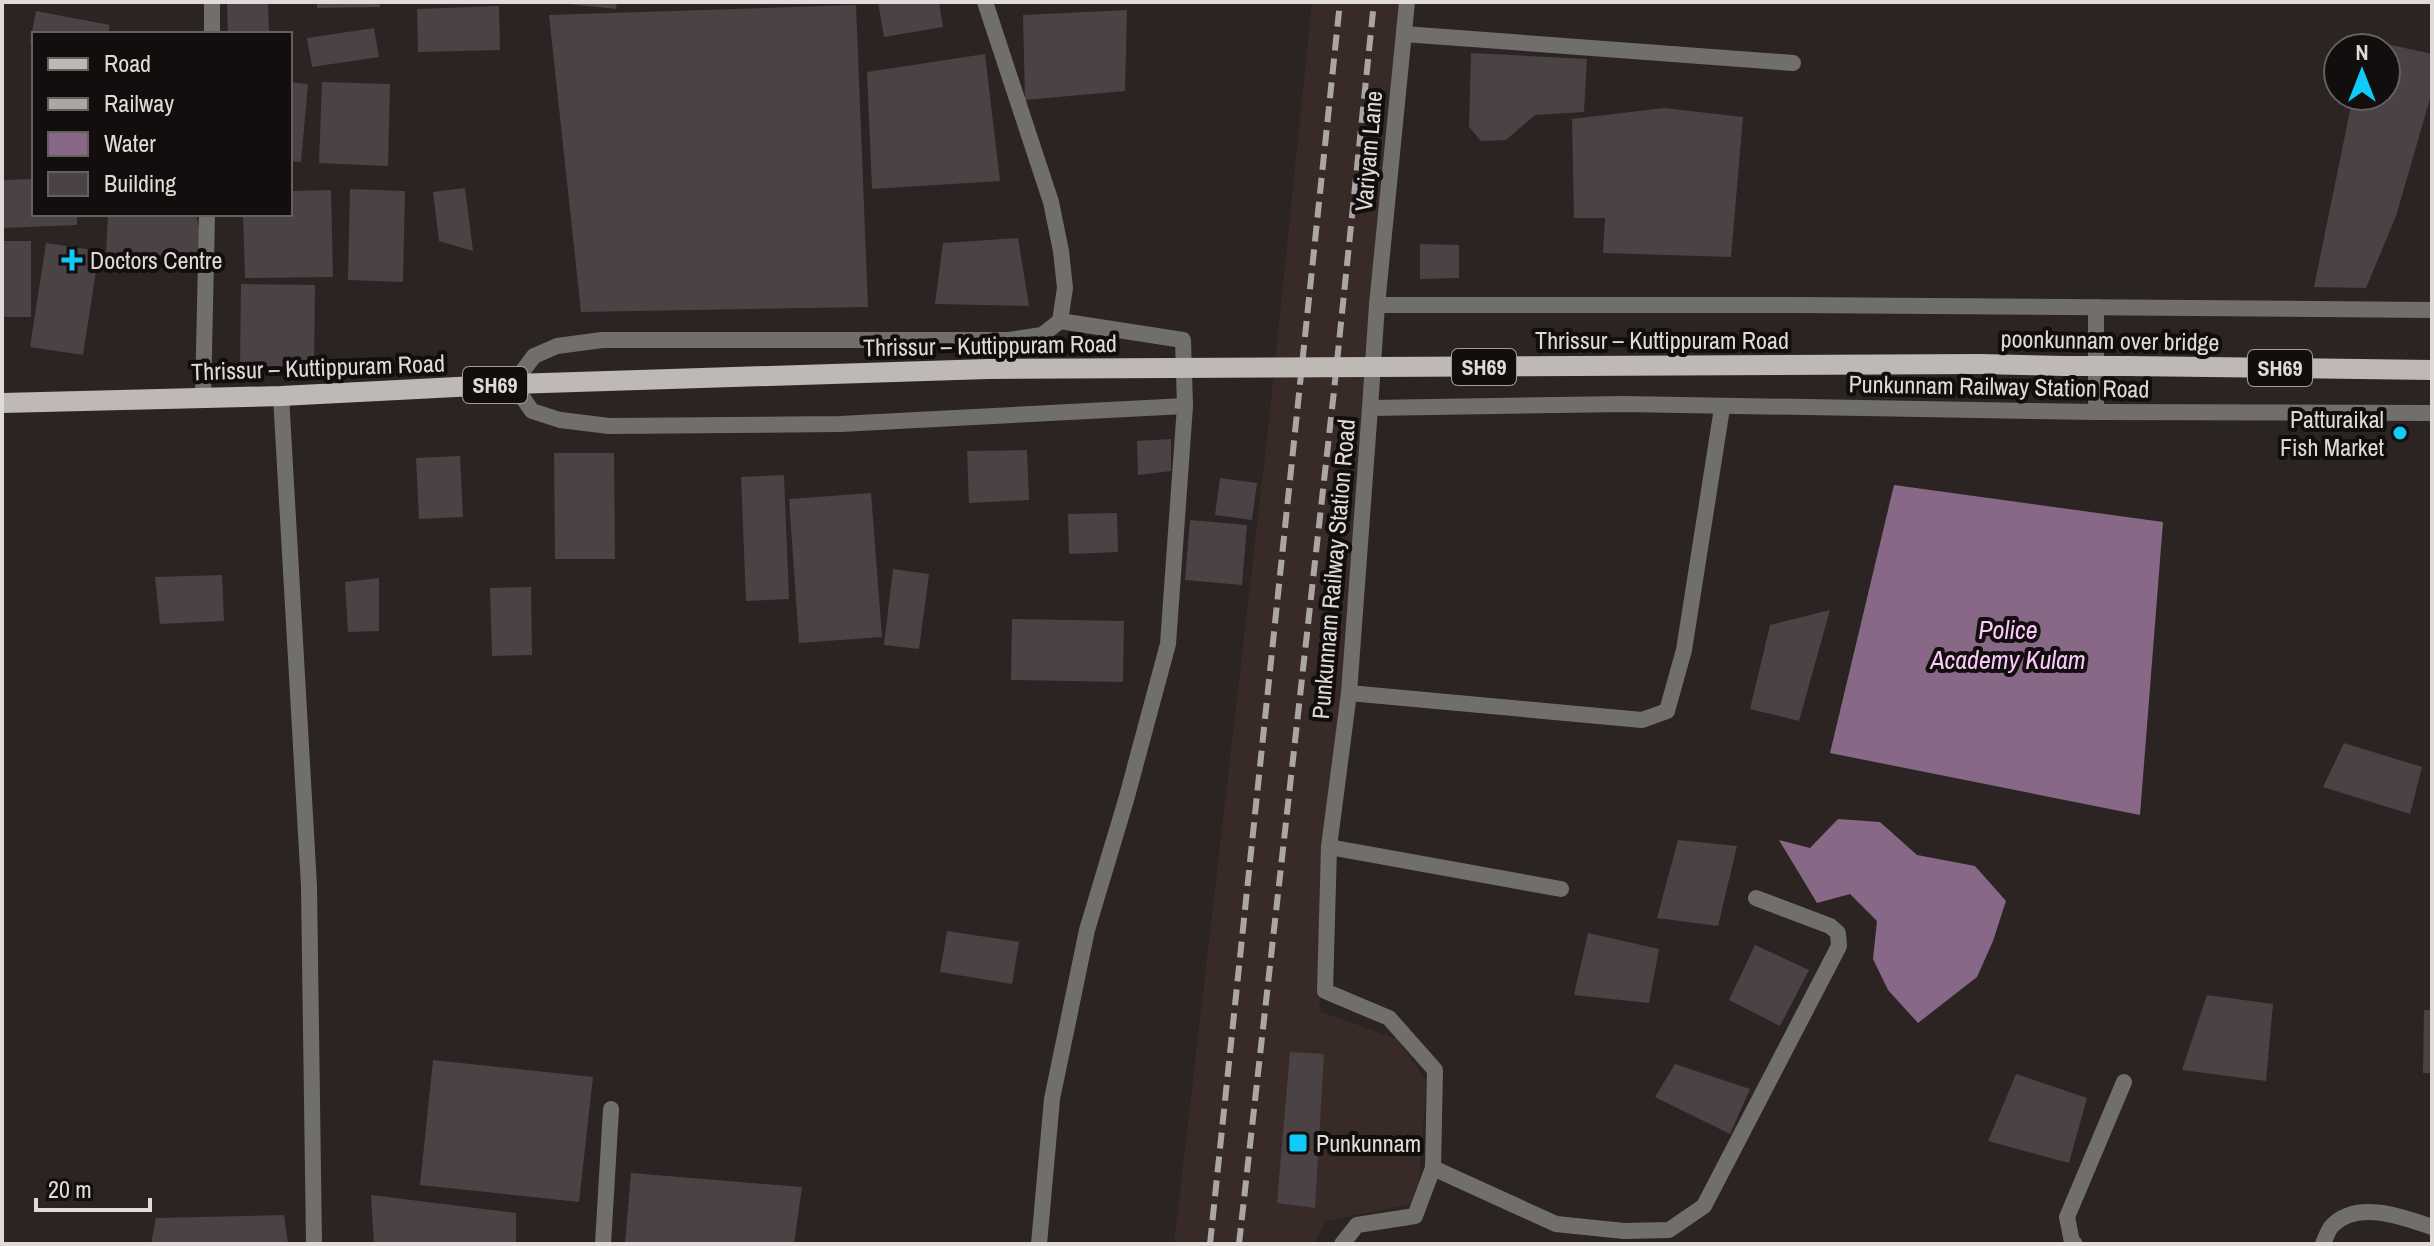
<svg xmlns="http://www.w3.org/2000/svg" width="2434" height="1246" viewBox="0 0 2434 1246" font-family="'Archivo Narrow',sans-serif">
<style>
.built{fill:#382b27}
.water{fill:#876887}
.building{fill:#4a4244}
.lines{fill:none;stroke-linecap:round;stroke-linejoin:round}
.street{stroke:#716f6c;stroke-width:16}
.primary{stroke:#beb9b4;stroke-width:20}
.rail{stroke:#aba5a3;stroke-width:6;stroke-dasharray:16 8;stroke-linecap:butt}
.primary-bridge{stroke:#beb9b4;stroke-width:20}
.poi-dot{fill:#10cafa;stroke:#110e0d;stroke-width:3}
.labels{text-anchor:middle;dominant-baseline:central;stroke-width:8;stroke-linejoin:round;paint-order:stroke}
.shield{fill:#110e0d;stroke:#a29e9c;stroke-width:2}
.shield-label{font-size:22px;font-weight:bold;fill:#e0dbd9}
.street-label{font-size:24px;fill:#e0dbd9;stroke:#110e0d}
.poi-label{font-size:24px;fill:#e0dbd9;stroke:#110e0d;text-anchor:start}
.water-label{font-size:26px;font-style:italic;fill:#fcc8fc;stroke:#110e0d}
</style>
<rect width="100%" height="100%" fill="#2b2422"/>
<path class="built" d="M1312,2h98l-53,545 -38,464 78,28 30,42 -10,122 -91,18 -13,23h-139l95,-823z"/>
<g class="water">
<path d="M1894,485l269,37 -23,293 -310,-62z"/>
<path d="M1838,819l42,3 37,33 58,11 31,35 -13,40 -16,36 -59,46 -30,-33 -15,-31 4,-38 -27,-27 -33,9 -38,-63 31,8z"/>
</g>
<g class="building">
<path d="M227,2h41l1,32h-41z"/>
<path d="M317,2h63v5l-63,1z"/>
<path d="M569,2h48l-1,7 -47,-5z"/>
<path d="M878,2h61l4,25 -59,10z"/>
<path d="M856,5l12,302 -287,5 -32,-297z"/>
<path d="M499,6l1,44 -82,2 -1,-43z"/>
<path d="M1127,10l-2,81 -100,9 -2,-85z"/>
<path d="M36,11l74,14 -2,9h-74v10l-4,-1z"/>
<path d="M374,28l5,29 -67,10 -5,-29z"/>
<path d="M2364,39l68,15v38l-36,124 -30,72 -52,-1 39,-191h33v-48h-24z"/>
<path d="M1471,53l116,6 -3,53 -49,3 -29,25 -25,1 -12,-14z"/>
<path d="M985,54l15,127 -128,8 -5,-117z"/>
<path d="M290,82l18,2 -7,78 -11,-1z"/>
<path d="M322,82l68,2 -2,82 -69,-3z"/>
<path d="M1664,108l79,9 -12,140 -128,-4 2,-35h-31l-2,-99z"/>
<path d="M34,179v35h43v11l-75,3v-48z"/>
<path d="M465,188l8,63 -34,-10 -6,-49z"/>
<path d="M350,189l55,2 -2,91 -55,-2z"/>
<path d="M331,190l2,87 -88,1 -2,-64h47v-23z"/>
<path d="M108,214h88l10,44 -100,-5z"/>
<path d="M1018,238l11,68 -94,-2 8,-61z"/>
<rect x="2" y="241" width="29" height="76"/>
<path d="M46,243l53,8 -16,104 -53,-8z"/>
<path d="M1420,244l39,1v33l-39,1z"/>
<path d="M241,284l74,1 -1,82h-74z"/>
<path d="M1171,439v32l-33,4 -1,-34z"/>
<path d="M1027,450l2,50 -60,3 -2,-52z"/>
<path d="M554,453h60l1,106h-60z"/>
<path d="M460,456l3,61 -44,2 -3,-61z"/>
<path d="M784,475l5,124 -43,2 -5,-124z"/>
<path d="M1220,478l37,5 -5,37 -37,-5z"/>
<path d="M871,493l11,144 -83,6 -10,-144z"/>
<path d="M1117,513l1,39 -49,2 -1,-40z"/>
<path d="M1190,520l57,5 -5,60 -57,-5z"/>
<path d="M893,569l36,5 -10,75 -35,-4z"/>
<path d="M222,575l2,46 -64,3 -5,-47z"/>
<path d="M379,578v53l-31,1 -3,-50z"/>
<path d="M531,587l1,68 -40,1 -2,-68z"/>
<path d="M1830,610l-31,111 -49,-12 20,-84z"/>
<path d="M1012,619l112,2 -1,61 -112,-2z"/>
<path d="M2344,743l78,24 -12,47 -87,-27z"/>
<path d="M1678,840l59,6 -19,80 -61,-8z"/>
<path d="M947,931l72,11 -7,42 -72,-12z"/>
<path d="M1588,933l71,16 -10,54 -75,-8z"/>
<path d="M1755,945l54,25 -29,56 -51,-26z"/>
<path d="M2207,995l66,9 -7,77 -84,-11z"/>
<path d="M2424,1010h8v63h-9z"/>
<path d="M1290,1052l34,2 -9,154 -38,-5z"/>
<path d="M433,1060l160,17 -14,125 -159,-17z"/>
<path d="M1675,1064l75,25 -20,45 -75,-37z"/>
<path d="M2016,1074l71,24 -18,65 -81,-22z"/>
<path d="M631,1173l171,14 -8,57h-169z"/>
<path d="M371,1195l145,18v31h-142z"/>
<path d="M284,1215l4,29h-137l5,-26z"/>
</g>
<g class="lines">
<g class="street">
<path d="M985,2l66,200 10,49 4,37 -5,33 -18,14 -33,5h-407l-45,6 -23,10 -21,28 19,27 28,9 49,6 231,-2 345,-18"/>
<path d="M212,34v-32"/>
<path d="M1404,34l389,29"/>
<path d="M1377,305h419l636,5"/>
<path d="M2096,307v105"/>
<path d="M281,396l28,490 5,358"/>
<path d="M203,398l4,-184"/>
<path d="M1370,408l7,-103 30,-303"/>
<path d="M1349,693l293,27 25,-9 17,-61 38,-242"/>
<path d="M1329,847l232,42"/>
<path d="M1433,1168l123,56 68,7 45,-1 35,-24 135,-260 -1,-13 -8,-7 -74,-28"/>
<path d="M603,1244l8,-135"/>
<path d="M1039,1244l13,-145 35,-169 39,-130 42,-156 17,-238 -2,-66 -123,-19"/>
<path d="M1342,1244l15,-19 58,-9 18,-48 2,-98 -46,-52 -64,-27 4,-144 20,-154 21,-285 253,-4 473,8 336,1"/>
<path d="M2075,1244l-3,-2 -5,-25 57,-135"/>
<path d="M2323,1244c2,-5 5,-13 8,-17 25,-28 72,-10 101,0"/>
</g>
<g class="primary">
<path d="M1979,364l86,2"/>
<path d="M2127,366l305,4"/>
<path d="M2,403l279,-7 232,-12 475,-15"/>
</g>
<g class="rail">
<path d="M1210,1244l130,-1242"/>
<path d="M1239,1244l95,-853 40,-389"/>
</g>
<g class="primary-bridge">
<path d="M2065,366h62"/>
<path d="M988,369l991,-5"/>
</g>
</g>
<g class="poi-dot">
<path d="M68 248h8v8h8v8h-8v8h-8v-8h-8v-8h8z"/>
<circle cx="2400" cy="433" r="8"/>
<rect x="1288" y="1133" width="20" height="20" rx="4"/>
</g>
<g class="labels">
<g class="shield">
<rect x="1452" y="349" width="64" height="36" rx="6"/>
<rect x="2248" y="350" width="64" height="36" rx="6"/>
<rect x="463" y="367" width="64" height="36" rx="6"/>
</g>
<g class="shield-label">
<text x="1484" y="367">SH69</text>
<text x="2280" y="368">SH69</text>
<text x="495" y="385">SH69</text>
</g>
<g class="street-label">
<text transform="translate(1368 151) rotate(-85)">Variyam Lane</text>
<text x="1662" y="340">Thrissur – Kuttippuram Road</text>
<text transform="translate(2110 340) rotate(1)">poonkunnam over bridge</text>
<text transform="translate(990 345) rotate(-1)">Thrissur – Kuttippuram Road</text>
<text transform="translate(318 367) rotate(-2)">Thrissur – Kuttippuram Road</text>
<text transform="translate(1999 386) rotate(1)">Punkunnam Railway Station Road</text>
<text transform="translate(1333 569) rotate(-85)">Punkunnam Railway Station Road</text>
</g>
<g class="poi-label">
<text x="90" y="260">Doctors Centre</text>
<text x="2384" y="419" text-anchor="end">Patturaikal<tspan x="2384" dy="28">Fish Market</tspan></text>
<text x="1316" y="1143">Punkunnam</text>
</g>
<g class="water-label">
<text x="2008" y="629">Police<tspan x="2008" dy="30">Academy Kulam</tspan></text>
</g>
</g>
<rect width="2434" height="1246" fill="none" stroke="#e0dbd9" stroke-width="8"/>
<rect x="32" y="32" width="260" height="184" fill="#110e0d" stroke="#64605f" stroke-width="2"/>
<rect x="48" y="58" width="40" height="12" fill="#beb9b4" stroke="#64605f" stroke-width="2"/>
<text x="104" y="72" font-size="24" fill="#e0dbd9">Road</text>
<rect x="48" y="98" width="40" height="12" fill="#aba5a3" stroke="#64605f" stroke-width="2"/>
<text x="104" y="112" font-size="24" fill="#e0dbd9">Railway</text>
<rect x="48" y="132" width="40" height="24" fill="#876887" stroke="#64605f" stroke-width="2"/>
<text x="104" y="152" font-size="24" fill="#e0dbd9">Water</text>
<rect x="48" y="172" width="40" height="24" fill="#4a4244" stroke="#64605f" stroke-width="2"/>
<text x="104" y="192" font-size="24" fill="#e0dbd9">Building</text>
<g transform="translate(2362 72)"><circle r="38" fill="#110e0d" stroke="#64605f" stroke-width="2"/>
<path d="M0-6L14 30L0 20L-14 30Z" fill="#10cafa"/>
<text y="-12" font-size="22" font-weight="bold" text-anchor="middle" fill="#e0dbd9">N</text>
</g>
<path d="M36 1198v12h114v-12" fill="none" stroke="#e0dbd9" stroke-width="4"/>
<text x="48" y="1198" font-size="24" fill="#e0dbd9" stroke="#110e0d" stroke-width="6" paint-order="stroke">20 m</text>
</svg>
